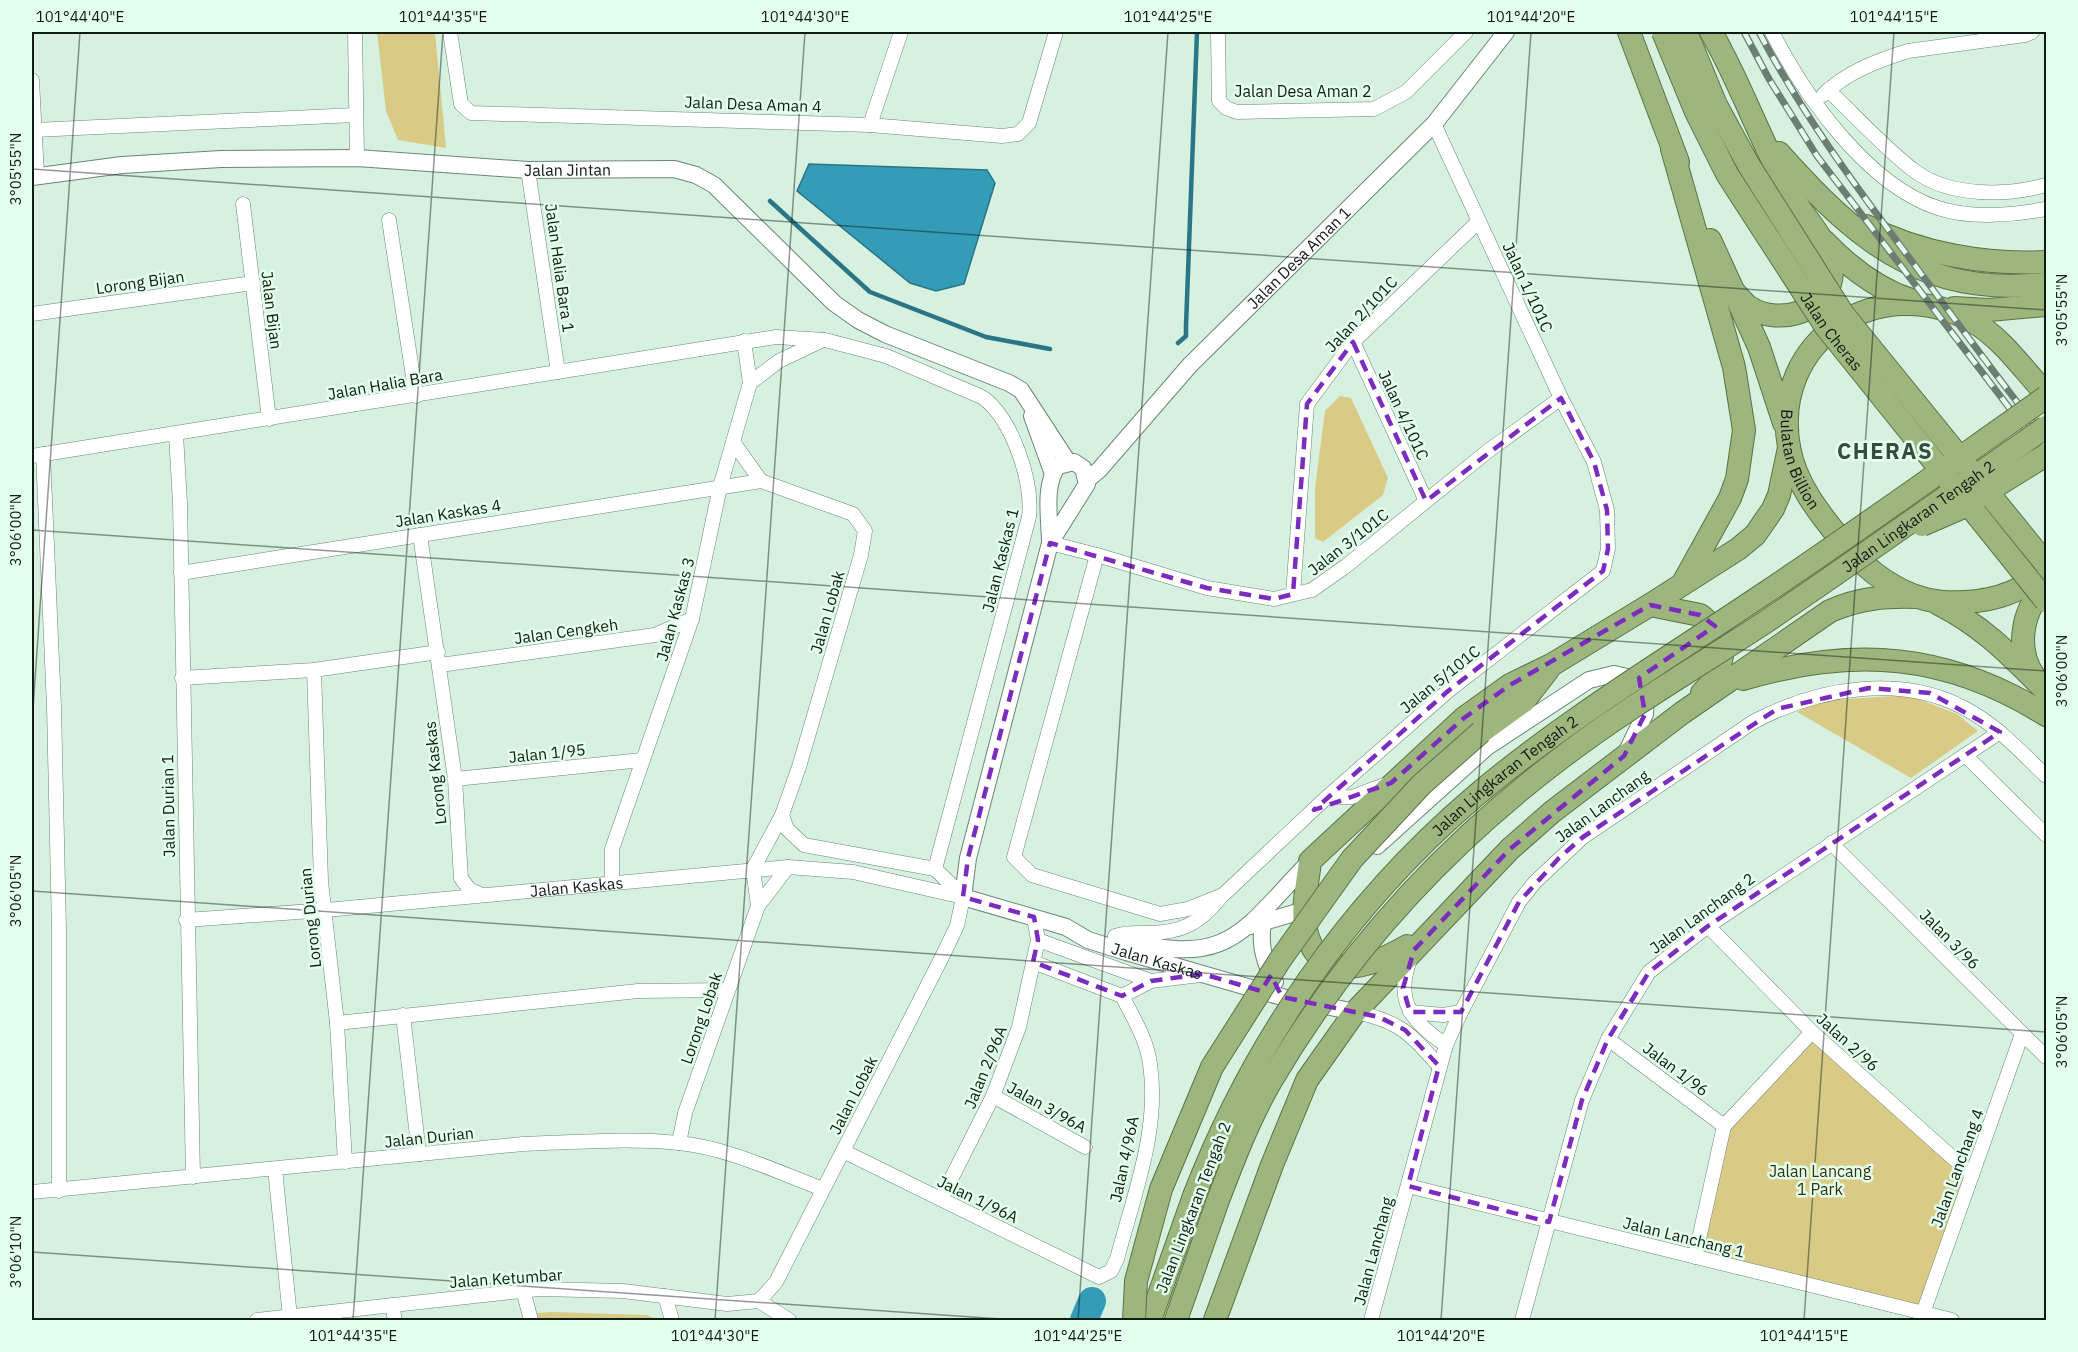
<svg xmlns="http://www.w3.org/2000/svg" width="2078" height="1352" viewBox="0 0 2078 1352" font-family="'IBM Plex Sans',sans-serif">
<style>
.green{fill:#d9cb86}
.water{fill:#349cb7;stroke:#2a7586;stroke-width:1.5}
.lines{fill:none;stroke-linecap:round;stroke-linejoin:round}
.stream{stroke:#2a7586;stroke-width:4.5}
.river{stroke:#349cb7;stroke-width:28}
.minor-casing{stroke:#6c8576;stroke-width:15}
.tertiary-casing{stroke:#6c8576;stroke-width:18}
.trunk-casing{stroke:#5c7344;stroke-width:24}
.minor{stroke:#fff;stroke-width:14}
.tertiary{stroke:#fff;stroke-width:16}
.trunk{stroke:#9cb67e;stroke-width:22}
.rail-casing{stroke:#6c7e73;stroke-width:7}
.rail{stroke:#e3ffed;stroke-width:4.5;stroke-dasharray:14;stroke-linecap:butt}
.trunk-bridge-casing{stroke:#5c7344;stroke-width:24;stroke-linecap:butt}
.trunk-bridge{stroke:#9cb67e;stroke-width:22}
.marked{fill:none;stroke:#7b2cbf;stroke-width:4.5;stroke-dasharray:12 8;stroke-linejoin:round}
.ticks{fill:none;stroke:#111b15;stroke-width:1.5;stroke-opacity:0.45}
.labels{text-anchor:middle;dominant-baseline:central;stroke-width:5;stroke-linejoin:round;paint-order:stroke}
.street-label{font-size:16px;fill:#111b15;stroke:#e3ffed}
.park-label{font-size:16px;fill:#37300d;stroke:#e3ffed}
.district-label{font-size:22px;font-weight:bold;letter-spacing:1.5px;fill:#354c3e;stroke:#e3ffed}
.neatline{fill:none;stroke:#111b15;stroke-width:2}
.ticks-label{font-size:15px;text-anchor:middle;fill:#111b15}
</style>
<rect width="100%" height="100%" fill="#d6f1e0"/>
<g class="green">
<path d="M377,32h58l11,116 -48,-8 -12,-29z"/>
<path d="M1340,396l11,2 37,80 -5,17 -60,47 -8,-4v-50l10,-77z"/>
<path d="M1908,695l49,19 21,17 -67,47 -114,-66 21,-11z"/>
<path d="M1812,1032l160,143 -49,138 -228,-56 29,-131z"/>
<path d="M552,1312l95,3 11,5h-120l-2,-7z"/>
</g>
<path class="water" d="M809,164l178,6 8,13 -31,101 -28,7 -26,-8 -113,-92z"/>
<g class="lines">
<g class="stream">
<path d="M770,201l100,91 116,45 64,12"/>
<path d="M1178,343l8,-7v-10l11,-294"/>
</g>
<path class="river" d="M1084,1320l8,-19"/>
<g class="minor-casing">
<g id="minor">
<path d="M355,32l2,126"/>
<path d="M450,32l11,72 10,9 399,12 132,11 16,-2 11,-11 27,-91"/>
<path d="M1218,32l1,69 7,7 11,4 137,-3 32,-17 60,-60"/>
<path d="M1772,32c32,63 95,153 166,176 33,11 75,7 108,1"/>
<path d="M32,80l5,96"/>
<path d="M1828,90c28,26 58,60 88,82 35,25 91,24 130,13"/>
<path d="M1823,95c24,-23 53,-34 85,-44l117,-16 7,-3"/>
<path d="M870,125l31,-93"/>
<path d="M34,130l321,-15"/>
<path d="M528,170l30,202"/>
<path d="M243,204l26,215"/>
<path d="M389,220l27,176"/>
<path d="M32,314l221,-31"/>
<path d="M1353,342l73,159"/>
<path d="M750,383l29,-22 44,-21"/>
<path d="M176,434l4,69 13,674"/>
<path d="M733,442l28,39"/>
<path d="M43,454l11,253 5,222v262"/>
<path d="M32,456l744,-119 49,3 61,16 96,41c30,21 51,84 47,120l-94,352"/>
<path d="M420,535l35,244 6,99 8,11 13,6"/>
<path d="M1050,543l47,12 110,33 67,11 38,-9 34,-24 142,-115 73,-53"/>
<path d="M1097,555l-83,302 18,18 128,39 28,-5 35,-14 103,-97 122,-107 155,-120 5,-22 -1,-39 -13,-48 -33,-64 -127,-274"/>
<path d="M181,573l580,-92 92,33 12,17 -4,24 -62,212 -17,48 -29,54"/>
<path d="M1293,594l14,-190 46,-62 126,-121"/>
<path d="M440,665l215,-30 37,-16"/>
<path d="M314,670l7,211 16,142 8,139"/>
<path d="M182,678l132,-8 124,-18"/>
<path d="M1965,755l81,80"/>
<path d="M455,779l187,-19"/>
<path d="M1326,798l26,-1 32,-12"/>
<path d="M782,815l5,14 17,16 131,24 27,26"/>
<path d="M1831,843l215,214"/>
<path d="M753,869l5,37"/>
<path d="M612,882v-33l80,-230 28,-132 30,-104 -6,-42"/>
<path id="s1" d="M186,920l140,-10 462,-43 65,5 110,25"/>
<path d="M1708,926l104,106 160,143"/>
<path d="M1115,936c11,-4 21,-3 32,-3 34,0 52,-9 73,-35"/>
<path d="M1038,940l113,41"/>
<path d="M1410,960c-16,41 3,63 36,85"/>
<path d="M1122,996l29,-15 49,-6"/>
<path d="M1355,1012c44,9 55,21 84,54"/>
<path d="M1410,1012l33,3 18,-3"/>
<path d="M403,1015l16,139"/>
<path d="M337,1023l301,-32 90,-1"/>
<path d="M1608,1039l116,87"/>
<path d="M993,1096l92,51"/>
<path d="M679,1143l6,-30 73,-207 30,-39"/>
<path d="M843,1151l256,126 12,-6 6,-12c16,-62 43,-129 33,-195 -3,-24 -17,-47 -28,-68l-89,-34"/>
<path d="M275,1169l15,148"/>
<path d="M1408,1186l544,134"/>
<path d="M32,1192l491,-48c51,-2 105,-6 156,-1 50,5 98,29 144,46"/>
<path d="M941,1199l52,-103 26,-69 19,-87 -4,-23"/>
<path d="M1695,1257l29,-131 88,-94"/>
<path d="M523,1290l8,30"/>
<path d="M665,1296l7,24"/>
<path d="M759,1301l17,-19 165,-323 16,-33 6,-29"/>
<path d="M392,1305l3,15"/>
<path d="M1923,1313l99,-279"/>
<path d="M257,1320l282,-31 84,2 104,13 32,-3 30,19"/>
<path d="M1371,1320l75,-275 15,-33 58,-110 16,-20 48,-45 170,-115c66,-35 153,-50 220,-9 28,17 50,41 73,63"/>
<path d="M1522,1320l60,-220 26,-61 41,-67 59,-46 292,-194"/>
</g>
</g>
<g class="tertiary-casing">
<g id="tertiary">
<path id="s2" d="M32,177l90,-12 99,-6 136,-1 171,12 146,-1 22,6 18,10 120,118 24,17 27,14 124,49 12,7 47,72"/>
<path d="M1032,416l21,58"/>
<path id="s3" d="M1088,479l11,-9 91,-105 244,-241 72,-92"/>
<path id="s4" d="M1050,543l37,-59 -4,-16 -9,-6 -16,4c-15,18 -8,55 -8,77l-82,315 -5,39 103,30 22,13 35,11 159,46 73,15"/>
<path d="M1377,846l110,-99 102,-67 25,-6 17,4 12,10 3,11 -1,15 -18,37"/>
<path d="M1264,915c-5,26 -2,43 11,67"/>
<path d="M1250,926l55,-16 8,-6"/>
<path d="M1120,939c109,29 120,-5 190,-78"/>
</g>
</g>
<g class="trunk-casing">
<g id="trunk">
<path d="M1629,32l49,130"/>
<path d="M1711,32c33,56 52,120 88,175 12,18 33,41 33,64 0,40 -53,56 -83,36 -5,-3 -9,-9 -13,-13"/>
<path d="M1672,149l62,218 10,63 -7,49 -7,19 -47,85"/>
<path d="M1779,153c59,66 119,126 212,132 18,2 37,0 55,-1"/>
<path d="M1866,226c55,28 120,39 180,36"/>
<path d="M1710,240l49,107 25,76"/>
<path d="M1825,242c25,26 52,47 86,58"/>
<path d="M1954,308l35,2 57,-5"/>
<path id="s5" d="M2046,394c-22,-24 -45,-57 -74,-73 -93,-51 -202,19 -183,126 6,36 30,66 52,93 25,31 61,59 102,62 36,2 79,-5 103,-35"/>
<path d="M1939,604c45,23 72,52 107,87"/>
<path d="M1650,605l50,10 20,17c6,24 0,44 -18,61"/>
<path d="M2034,676c-19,-27 -12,-68 12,-88"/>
<path d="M1743,679c111,-33 204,-26 303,36"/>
<path d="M1481,732l43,-31 24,-31"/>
<path d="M1407,946c-34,20 -88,41 -101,-16 -5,-20 2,-48 4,-69l154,-143 46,-33 43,-21 97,-59 88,-56 17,-14 18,-26 6,-14 10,-47"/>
<path d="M1150,1320l44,-124"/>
<path d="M1176,1320l41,-117"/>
<path d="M1215,1320l57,-155 35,-85 48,-68 155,-163 42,-37 130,-99 148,-102c30,-13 55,-15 87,-14"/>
</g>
</g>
<use href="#minor" class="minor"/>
<use href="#tertiary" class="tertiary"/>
<use href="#trunk" class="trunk"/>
<g class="rail-casing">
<g id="rail">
<path d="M1744,32l25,47 48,77 229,300"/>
<path d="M1759,32c42,80 95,152 149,224 46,62 90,123 138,183"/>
</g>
</g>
<use href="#rail" class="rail"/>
<g class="trunk-bridge-casing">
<g id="trunk-bridge">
<path id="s6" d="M1663,32l33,80 31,62 99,153 220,274"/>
<path d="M1686,32l30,73 32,59 95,150 203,250"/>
<path d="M1922,525l37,-16 87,-54"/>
<path id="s7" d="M1194,1196c59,-153 154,-291 279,-398 89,-76 191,-137 289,-203 96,-64 190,-132 284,-198"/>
<path id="s8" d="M1217,1203c16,-42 32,-84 54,-122 75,-128 172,-234 290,-323 64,-49 136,-91 203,-135 95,-64 188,-131 282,-196"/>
<path d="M1134,1320l2,-39 25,-92 51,-122 68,-107 72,-101 70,-75 59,-52"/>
</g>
</g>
<use href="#trunk-bridge" class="trunk-bridge"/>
</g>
<path class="marked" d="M1353,342l73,159 135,-103 33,64 13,48 1,39 -5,22 -155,120 -134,119 77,-27 73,-65 46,-33 140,-80 50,10 15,11 -76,52 6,36 -21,42 -114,93 -96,101 -11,38 7,24h51l58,-110 40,-44 24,-21 194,-128 92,-21 61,5 70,39 -292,194 -59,46 -41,67 -26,61 -33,122 -141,-36 31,-120 -34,-36 -26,-13 -97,-20 -11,-22 -10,16 -58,-17 -52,7 -29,15 -89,-34 5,-22 -4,-23 -71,-20 5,-39 82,-315 157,45 67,11 19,-5 14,-190z"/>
<path class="ticks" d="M32,169l2014,141M32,530l2014,141M32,723l48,-691M32,891l2014,141M32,1252l983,68M353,1320l90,-1288M715,1320l90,-1288M1078,1320l90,-1288M1441,1320l90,-1288M1804,1320l90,-1288"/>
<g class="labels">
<g class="street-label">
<text x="1303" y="91">Jalan Desa Aman 2</text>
<text transform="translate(753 104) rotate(2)">Jalan Desa Aman 4</text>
<text stroke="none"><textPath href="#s2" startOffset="537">Jalan Jintan</textPath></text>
<text stroke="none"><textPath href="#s3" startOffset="306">Jalan Desa Aman 1</textPath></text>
<text transform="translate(560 268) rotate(82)">Jalan Halia Bara 1</text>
<text transform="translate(140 282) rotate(-8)">Lorong Bijan</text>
<text transform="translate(1528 287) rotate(65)">Jalan 1/101C</text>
<text transform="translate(272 310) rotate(83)">Jalan Bijan</text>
<text transform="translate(1361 314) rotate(-47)">Jalan 2/101C</text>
<text stroke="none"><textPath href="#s6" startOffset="345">Jalan Cheras</textPath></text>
<text transform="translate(385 384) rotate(-10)">Jalan Halia Bara</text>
<text transform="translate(1404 415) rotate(65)">Jalan 4/101C</text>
<text stroke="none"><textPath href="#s5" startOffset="399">Bulatan Billion</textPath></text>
<text transform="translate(448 513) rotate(-9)">Jalan Kaskas 4</text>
<text stroke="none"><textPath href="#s8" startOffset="1002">Jalan Lingkaran Tengah 2</textPath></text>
<text transform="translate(1348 542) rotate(-38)">Jalan 3/101C</text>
<text transform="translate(1000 560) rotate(-76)">Jalan Kaskas 1</text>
<text transform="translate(675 609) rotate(-75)">Jalan Kaskas 3</text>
<text transform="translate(827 612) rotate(-74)">Jalan Lobak</text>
<text transform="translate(566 631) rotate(-8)">Jalan Cengkeh</text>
<text transform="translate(1440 679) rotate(-39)">Jalan 5/101C</text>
<text transform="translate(547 753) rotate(-6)">Jalan 1/95</text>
<text transform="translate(435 773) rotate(-96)">Lorong Kaskas</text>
<text stroke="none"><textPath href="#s7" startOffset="530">Jalan Lingkaran Tengah 2</textPath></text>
<text transform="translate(168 806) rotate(-91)">Jalan Durian 1</text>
<text transform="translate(1602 806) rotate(-36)">Jalan Lanchang</text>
<text stroke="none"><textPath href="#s1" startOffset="392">Jalan Kaskas</textPath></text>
<text transform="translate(1702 913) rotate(-36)">Jalan Lanchang 2</text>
<text transform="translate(310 918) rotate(-96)">Lorong Durian</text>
<text transform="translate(1950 939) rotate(45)">Jalan 3/96</text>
<text stroke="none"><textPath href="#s4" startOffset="762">Jalan Kaskas</textPath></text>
<text transform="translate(701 1018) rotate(-71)">Lorong Lobak</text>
<text transform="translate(1848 1042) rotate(42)">Jalan 2/96</text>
<text transform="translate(985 1067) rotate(-68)">Jalan 2/96A</text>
<text transform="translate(1676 1069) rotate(37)">Jalan 1/96</text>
<text transform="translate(853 1095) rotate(-63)">Jalan Lobak</text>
<text transform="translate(1047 1107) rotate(29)">Jalan 3/96A</text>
<text transform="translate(429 1137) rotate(-6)">Jalan Durian</text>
<text transform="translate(1124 1159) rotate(-78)">Jalan 4/96A</text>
<text transform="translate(1957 1168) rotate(-70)">Jalan Lanchang 4</text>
<text transform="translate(978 1199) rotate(26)">Jalan 1/96A</text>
<text transform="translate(1193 1207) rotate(-69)">Jalan Lingkaran Tengah 2</text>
<text transform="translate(1684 1237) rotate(14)">Jalan Lanchang 1</text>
<text transform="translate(1373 1251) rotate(-75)">Jalan Lanchang</text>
<text transform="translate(506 1278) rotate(-4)">Jalan Ketumbar</text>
</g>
<g class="park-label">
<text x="1820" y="1171">Jalan Lancang<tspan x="1820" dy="18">1 Park</tspan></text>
</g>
<g class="district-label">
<text x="1885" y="450">CHERAS</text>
</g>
</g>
<rect width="2078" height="1352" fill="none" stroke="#e3ffed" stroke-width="66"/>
<rect x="33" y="33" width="2012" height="1286" class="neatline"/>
<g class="ticks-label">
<text x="80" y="22">101°44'40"E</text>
<text x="443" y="22">101°44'35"E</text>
<text x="805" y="22">101°44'30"E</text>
<text x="1168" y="22">101°44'25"E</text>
<text x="1531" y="22">101°44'20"E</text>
<text x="1894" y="22">101°44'15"E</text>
<text transform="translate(16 169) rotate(-90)" y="5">3°05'55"N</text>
<text transform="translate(2062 310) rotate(-90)" y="5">3°05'55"N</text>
<text transform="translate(16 530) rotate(-90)" y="5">3°06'00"N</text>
<text transform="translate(2062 671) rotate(-90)" y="5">3°06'00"N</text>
<text transform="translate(16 891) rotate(-90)" y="5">3°06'05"N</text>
<text transform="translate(2062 1032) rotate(-90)" y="5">3°06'05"N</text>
<text transform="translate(16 1252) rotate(-90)" y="5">3°06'10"N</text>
<text x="353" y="1341">101°44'35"E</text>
<text x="715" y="1341">101°44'30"E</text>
<text x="1078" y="1341">101°44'25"E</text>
<text x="1441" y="1341">101°44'20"E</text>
<text x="1804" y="1341">101°44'15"E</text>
</g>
</svg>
